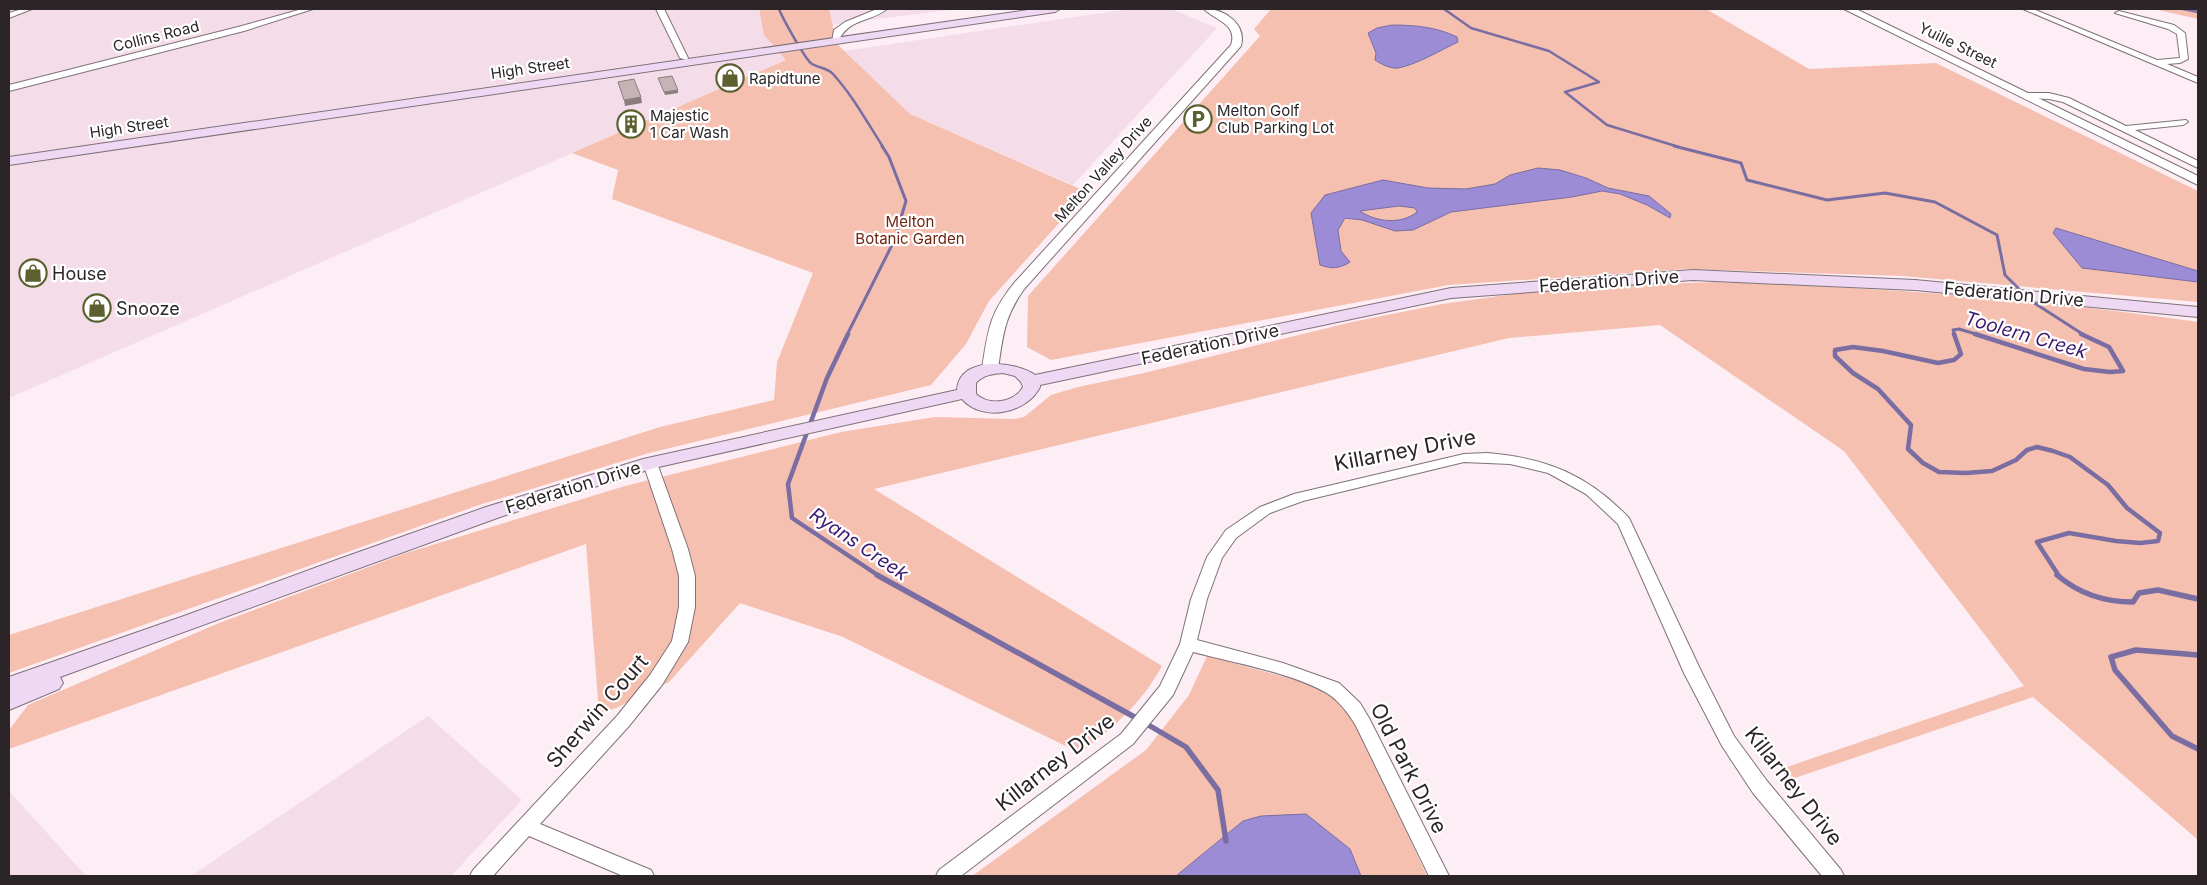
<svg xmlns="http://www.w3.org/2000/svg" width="2207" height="885" viewBox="0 0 2207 885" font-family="Inter,sans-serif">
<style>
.built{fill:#f4dde9}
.green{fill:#f6c0b1}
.water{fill:#9c8cd6;stroke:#7a6da2;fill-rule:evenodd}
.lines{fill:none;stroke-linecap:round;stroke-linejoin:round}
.stream-far3{stroke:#7a6da2;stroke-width:2.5}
.stream-far2{stroke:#7a6da2;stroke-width:3}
.stream-far1{stroke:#7a6da2;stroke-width:4.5}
.stream{stroke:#7a6da2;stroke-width:5.5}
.minor-casing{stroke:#7f7279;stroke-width:2}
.tertiary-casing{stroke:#7f7279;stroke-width:2}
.secondary-casing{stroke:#7f7279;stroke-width:2}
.minor{fill:#fff;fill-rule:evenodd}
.tertiary{fill:#fff;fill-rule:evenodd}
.secondary{fill:#eed8f4;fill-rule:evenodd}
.shaded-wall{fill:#8a7d7f}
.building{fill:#c5b3b5;stroke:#8a7d7f}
.labels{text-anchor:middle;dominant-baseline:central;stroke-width:4.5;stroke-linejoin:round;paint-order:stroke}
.far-street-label{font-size:15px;fill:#2b2528;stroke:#fff}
.far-poi-label{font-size:15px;fill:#2b2528;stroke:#fff;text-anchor:start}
.far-park-label{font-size:15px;fill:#6f250f;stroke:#fff}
.poi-label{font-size:18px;fill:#2b2528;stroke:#fff;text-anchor:start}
.street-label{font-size:18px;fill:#2b2528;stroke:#fff}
.water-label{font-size:19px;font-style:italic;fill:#3b1c73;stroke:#fff}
.near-street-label{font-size:21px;fill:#2b2528;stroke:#fff}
</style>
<rect width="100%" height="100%" fill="#fdedf5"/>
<g class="built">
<path d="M9,9h750l5,26 22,25 -777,338z"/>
<path d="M829,9h127l-124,16z"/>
<path d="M1129,9h42l46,19 -144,157 -163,-71 -66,-63z"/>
<path d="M428,716l94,84 -71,76h-260z"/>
<path d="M9,791l77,85h-77z"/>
</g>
<g class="green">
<path d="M759,9h70l8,35 73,70 177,78 -98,109 -23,43 -35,41 -282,68 -170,52 -470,168v-38l651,-208 114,-27 3,-38 36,-89 -201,-74 6,-29 -46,-17 214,-93 -22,-25z"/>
<path d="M1271,9h435l103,60 127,-6 262,128v111l-296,-26 -215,-7 -238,16 -398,75 -24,-13 1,-51 232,-260 -6,-7z"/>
<path d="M2154,9h44v10z"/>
<path d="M1714,282c162,5 324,17 484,40v518l-165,-143 -244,83 -8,-11 243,-83 -180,-235 -184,-126 -151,13 -635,151 288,177c-20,37 -49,62 -82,87l-237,-116 -103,-34 -71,79 -53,26 -17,5 -13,-169 -577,205v-19l19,-25 191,-82 187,-70 219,-67 216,-54 94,-15 79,2 10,-2 27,-22 27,-8 66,-14 208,-51 90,-18 115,-16z"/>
<path d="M1207,656l115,31 26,21 79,168h-455l174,-126 43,-55z"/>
</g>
<g class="water">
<path d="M1392,25c22,0 45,2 65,12l1,5c-17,8 -42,23 -60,26 -8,1 -17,-4 -23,-8l1,-7 -8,-20 9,-5z"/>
<path d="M1538,168l22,2 26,8 22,10 41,8 22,18 -1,4 -23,-13 -27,-11 -18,-3 -30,6 -121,15 -38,18 -18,1 -33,-11 -17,-2 -7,12 3,21 9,11c-11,7 -18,7 -30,3l-9,-52 14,-18 58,-15 45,8 38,1 29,-5 15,-9zM1399,206l16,2 2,4c-16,13 -41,10 -57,-1z"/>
<path d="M2056,228l142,43v11l-116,-14 -29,-35z"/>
<path d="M1306,814l44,35 11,27h-185l67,-55 18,-5z"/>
</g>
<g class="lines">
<g class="stream-far3">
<path d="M779,9c3,8 27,52 33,55 7,4 16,4 21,10 20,22 34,48 50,73"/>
<path d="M1444,9l27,19 78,23 50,31 -34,10 42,33 72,22"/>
<path d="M2183,9l15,3"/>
</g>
<g class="stream-far2">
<path d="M1674,146l67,17 6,17 80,20 58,-7 50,9 62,33 8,40 18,18"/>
<path d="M2028,299l56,36"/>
<path d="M847,335l47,-94 12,-40 -17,-44 -7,-11"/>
<path d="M1955,335l-2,-5 6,-1 20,6"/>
</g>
<g class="stream-far1">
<path d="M848,334l-21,44 -39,106 4,34 87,58"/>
<path d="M1954,334l7,20 -7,6 -16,3 -55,-12 -30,-4 -18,3v6l18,17 25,16 33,36 -3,24 15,14 16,9 27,1 26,-2 24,-11 11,-10 10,-3 16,4 17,6 38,28 19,23 33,25 -2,8 -18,2 -24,-2 -47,-8 -32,9 22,34"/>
<path d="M1975,334l109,35 26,3 13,-1 -14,-24 -28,-13"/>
</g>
<g class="stream">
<path d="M877,575l261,144"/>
<path d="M2057,575c21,18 48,27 76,27l6,-9 19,-3 40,9"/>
<path d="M2198,655l-62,-5 -25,7 4,13 57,66 26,13"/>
<path d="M1145,723l41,24 32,43 8,51"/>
</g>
<g class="minor-casing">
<g id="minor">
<path d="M22,9h10l-23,9v-5z"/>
<path d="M302,9h11l-69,22 -235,60v-6l229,-58z"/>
<path d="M656,9h8l24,49 -1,2 -7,-2z"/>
<path d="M877,9h10c-18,14 -39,9 -49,33h-6l2,-12 11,-8z"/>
<path d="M2023,9h10l124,51 23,-2 -3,-24 -9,-5 -53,-16 4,-2 55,14 11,8 3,26 -8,4 -13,1 31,13v6z"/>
<path d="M2027,93h22l20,5 57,28 60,-6 2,2 -5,3 -48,5 63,31v7l-135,-66 -14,-3 -25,-1v-4z"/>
<path d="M1487,453c60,5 101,22 142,65l73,155 32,63 33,45 74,89 3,6h-22l-69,-83 -31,-47 -38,-73 -66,-149 -32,-30 -38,-21 -38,-9 -46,-2 -161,39 -33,12 -34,25 -14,20 -15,41 -10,41 86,23 56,20 21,20 9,15 80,158h-20l-73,-150c-7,-12 -18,-27 -31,-34 -37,-20 -90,-29 -132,-40l-20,43 -40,49 -172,132h-25l3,-6 182,-136 39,-48 20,-42 11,-45 16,-42 19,-27 34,-23 34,-13 170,-40z"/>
<path d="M650,459l5,1 2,3 31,86 7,27v31l-7,35 -26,43 -33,41 -89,98 111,46 3,6h-31l-94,-40 -36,40h-23l3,-6 144,-154 33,-41 22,-34 7,-34v-31l-7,-27 -29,-86 2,-3z"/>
</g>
</g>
<g class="tertiary-casing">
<g id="tertiary">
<path d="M1204,9c20,-1 43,15 37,37l-216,242c-21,28 -22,48 -27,81l-2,3h-12l-2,-3c6,-39 7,-55 33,-87l216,-237c7,-21 -15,-24 -27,-36z"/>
<path d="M1844,9h12l342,167v9z"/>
</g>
</g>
<g class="secondary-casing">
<g id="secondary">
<path d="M1035,9h25l-5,3 -1046,153v-8z"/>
<path d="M1693,270l222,10 283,27v10l-283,-27 -222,-10 -242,18 -411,87v2c-13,26 -57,36 -78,12l-308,69 -154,49 -440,160 3,6 -4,6 -50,21v-33l175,-61 155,-57 147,-52 157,-48 314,-69c2,-35 59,-29 78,-15l416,-87zM1003,373l12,3 6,6 2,5c-9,16 -34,19 -47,7v-11c7,-8 16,-9 27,-10z"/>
</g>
</g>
<use href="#minor" class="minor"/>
<use href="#tertiary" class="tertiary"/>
<use href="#secondary" class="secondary"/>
</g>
<g class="shaded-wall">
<path d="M678,90v3l-13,2 -1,-3z"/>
<path d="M641,97l1,6 -17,3 -1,-6z"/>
</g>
<g class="building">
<path d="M672,76l6,14 -14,2 -6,-14z"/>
<path d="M634,79l7,18 -17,3 -6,-18z"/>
</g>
<defs>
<g id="shop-ring" transform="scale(1.4375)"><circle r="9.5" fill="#fff" stroke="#5b602e" stroke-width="1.5"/><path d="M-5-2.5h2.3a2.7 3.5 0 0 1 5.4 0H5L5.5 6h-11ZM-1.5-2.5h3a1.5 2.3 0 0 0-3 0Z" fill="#5b602e"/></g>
<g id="parking-ring" transform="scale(1.4375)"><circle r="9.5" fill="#fff" stroke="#5b602e" stroke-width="1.5"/><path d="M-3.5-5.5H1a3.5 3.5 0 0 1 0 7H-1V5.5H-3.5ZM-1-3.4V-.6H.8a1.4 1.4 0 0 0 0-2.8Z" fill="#5b602e"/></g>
<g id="building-ring" transform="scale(1.4375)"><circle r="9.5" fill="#fff" stroke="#5b602e" stroke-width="1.5"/><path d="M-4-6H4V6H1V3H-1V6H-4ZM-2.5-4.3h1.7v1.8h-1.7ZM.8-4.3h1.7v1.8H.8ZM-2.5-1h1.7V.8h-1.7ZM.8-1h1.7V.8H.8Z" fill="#5b602e"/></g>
</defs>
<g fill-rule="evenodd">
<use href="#shop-ring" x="730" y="78"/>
<use href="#parking-ring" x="1198" y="119"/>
<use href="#building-ring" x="631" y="124"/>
<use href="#shop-ring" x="33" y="273"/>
<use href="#shop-ring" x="97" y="308"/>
</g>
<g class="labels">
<g class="far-street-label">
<text transform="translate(156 36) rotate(-14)">Collins Road</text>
<text transform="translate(1958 45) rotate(26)">Yuille Street</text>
<text transform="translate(530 68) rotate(-8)">High Street</text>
<text transform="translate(129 127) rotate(-8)">High Street</text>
<text transform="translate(1103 169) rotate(-48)">Melton Valley Drive</text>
</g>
<g class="far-poi-label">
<text x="749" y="78">Rapidtune</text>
<text x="1217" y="110">Melton Golf<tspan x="1217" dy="17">Club Parking Lot</tspan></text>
<text x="650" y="115">Majestic<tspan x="650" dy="17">1 Car Wash</tspan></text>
</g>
<g class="far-park-label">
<text x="910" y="221">Melton<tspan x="910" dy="17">Botanic Garden</tspan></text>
</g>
<g class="poi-label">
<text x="52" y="273">House</text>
<text x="116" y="308">Snooze</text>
</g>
<g class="street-label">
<text transform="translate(1609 281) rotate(-4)">Federation Drive</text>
<text transform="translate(2014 294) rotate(5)">Federation Drive</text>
<text transform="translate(1210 344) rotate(-12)">Federation Drive</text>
<text transform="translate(573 487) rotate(-17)">Federation Drive</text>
</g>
<g class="water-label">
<text transform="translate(2026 335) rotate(16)">Toolern Creek</text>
<text transform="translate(859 544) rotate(34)">Ryans Creek</text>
</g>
<g class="near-street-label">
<text transform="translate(1405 450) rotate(-11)">Killarney Drive</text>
<text transform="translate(597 711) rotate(-49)">Sherwin Court</text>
<text transform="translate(1055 762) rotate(-38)">Killarney Drive</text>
<text transform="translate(1409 768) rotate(63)">Old Park Drive</text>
<text transform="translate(1794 786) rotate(52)">Killarney Drive</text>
</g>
</g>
<rect width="2207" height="885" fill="none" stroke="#2b2528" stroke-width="20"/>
</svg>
